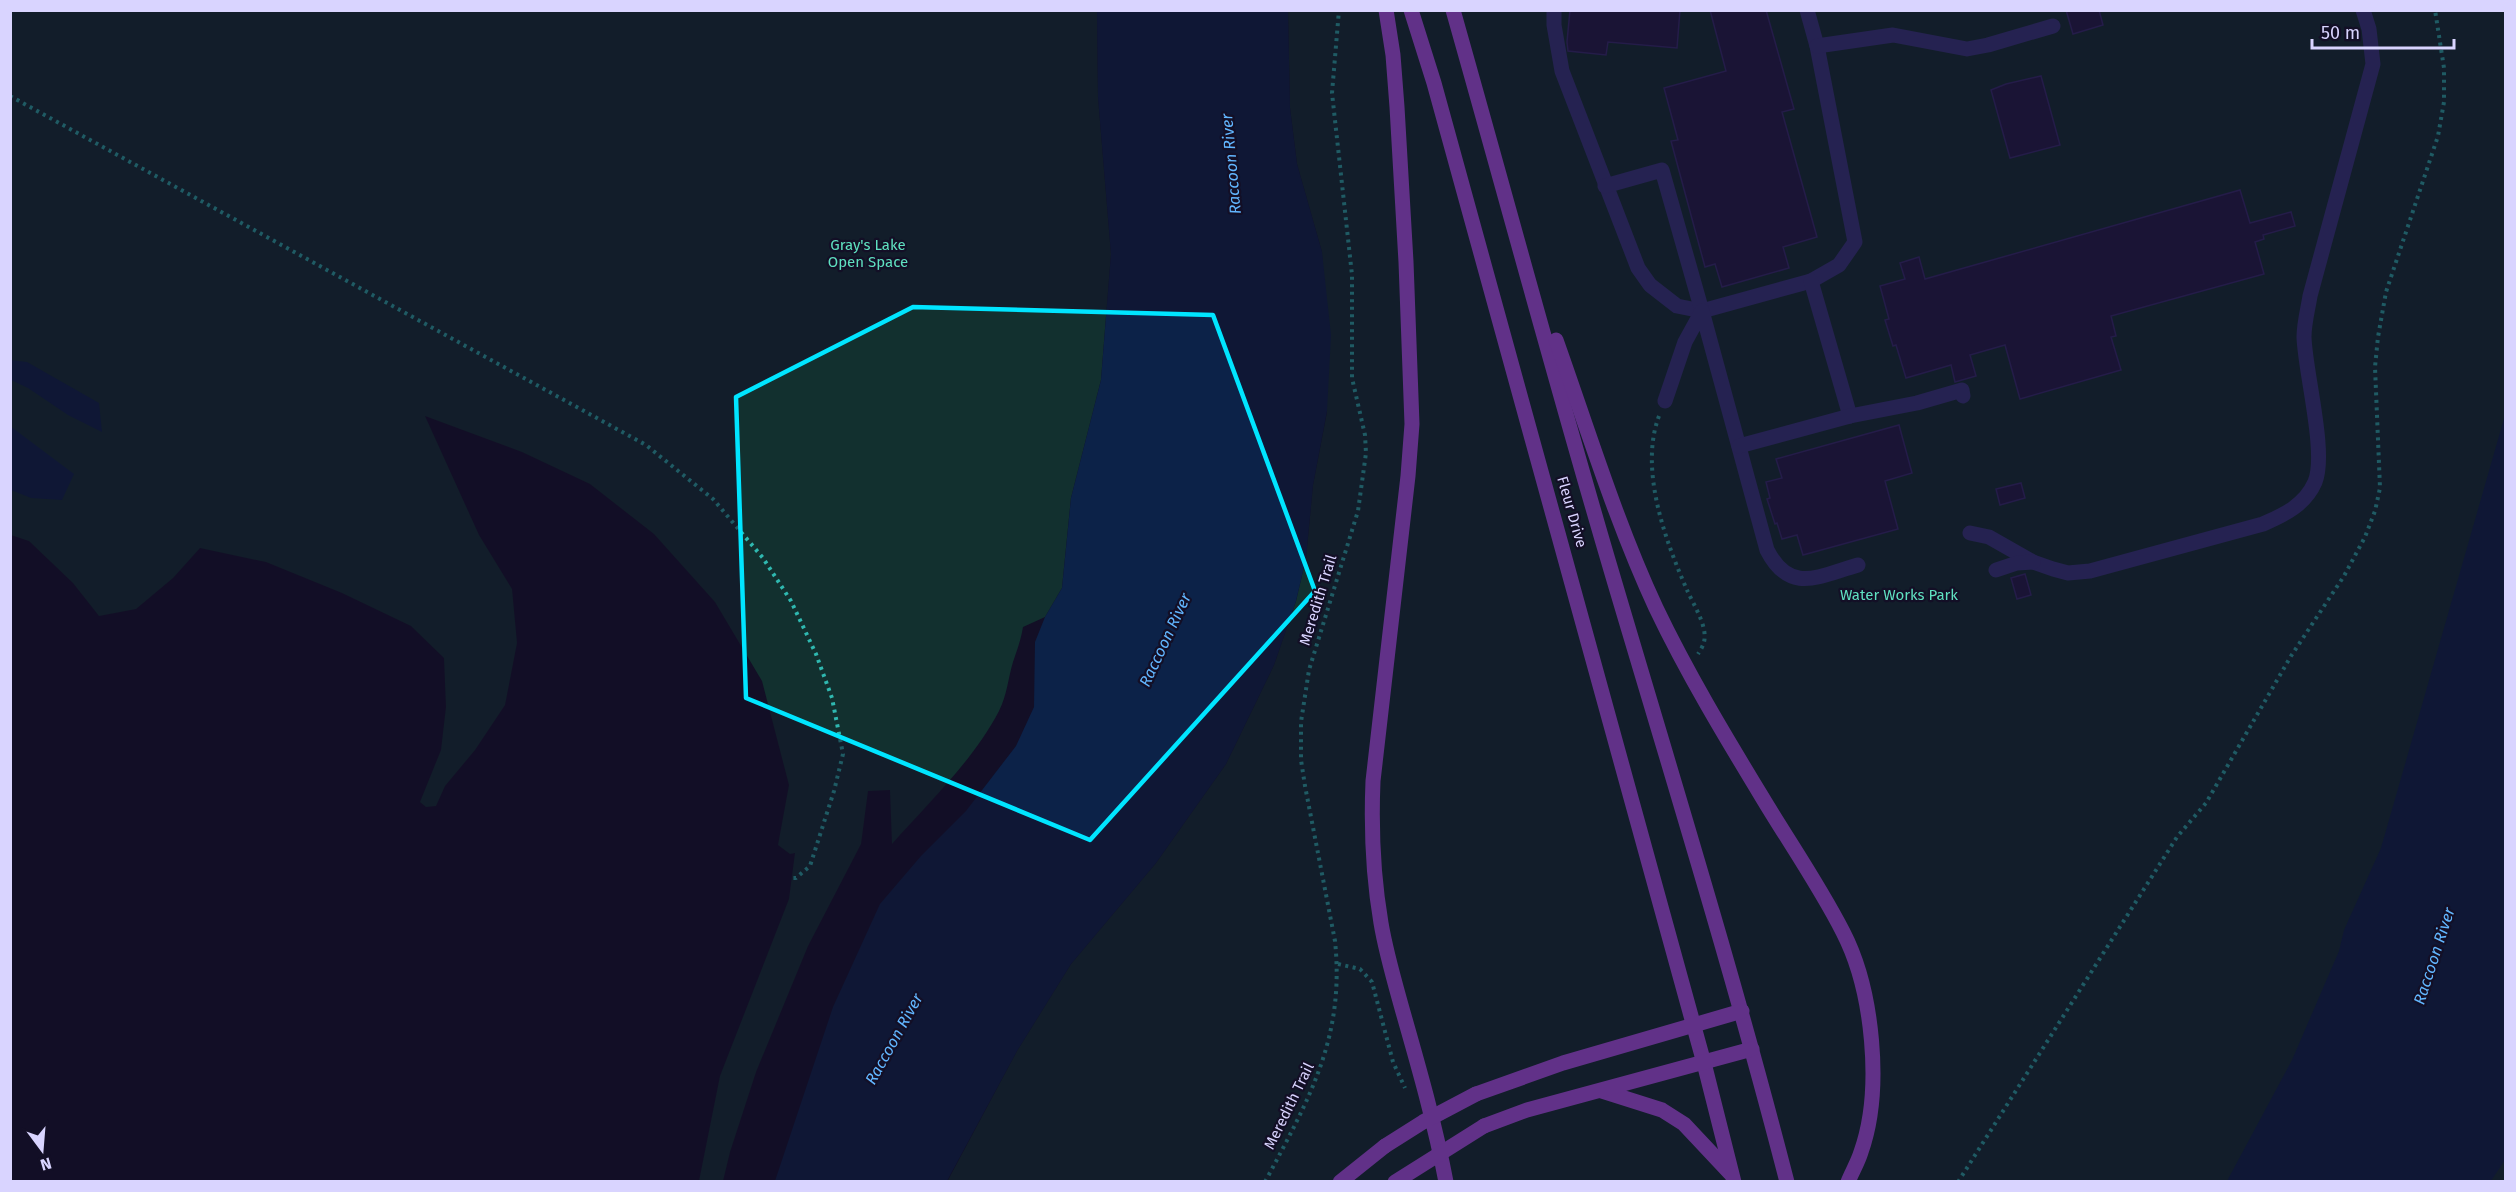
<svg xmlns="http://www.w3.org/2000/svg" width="2516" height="1192" viewBox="0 0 2516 1192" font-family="'Fira Sans',sans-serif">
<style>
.green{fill:#12302f}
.water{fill:#0c2248}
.building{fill:#241b47;stroke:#3b2d73;stroke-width:1.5}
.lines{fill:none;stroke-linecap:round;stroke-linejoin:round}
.path{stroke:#2fb8b0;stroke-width:4;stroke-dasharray:3 4.5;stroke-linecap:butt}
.minor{stroke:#3d3a85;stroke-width:15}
.major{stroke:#c25bff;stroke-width:15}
.major-bridge{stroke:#c25bff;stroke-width:15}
.marked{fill:none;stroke:#00e5ff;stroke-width:4.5;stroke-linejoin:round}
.labels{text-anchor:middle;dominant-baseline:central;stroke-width:4.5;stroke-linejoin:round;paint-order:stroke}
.park-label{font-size:15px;fill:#5fe0c0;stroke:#130f26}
.street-label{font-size:15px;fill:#d9d4ff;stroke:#130f26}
.water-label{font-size:16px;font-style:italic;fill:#62b6ff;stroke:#130f26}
</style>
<rect width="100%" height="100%" fill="#130f26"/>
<g class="green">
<path d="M10,11h1087l1,86 13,157 -10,126 -30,118 -9,90 -17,29 -22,10c-2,13 -6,23 -10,35 -5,17 -6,33 -14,49 -26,50 -71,92 -107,133l-2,-54 -22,1 -7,53 -53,102 -52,126 -26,80 -7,29h-24l21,-105 69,-177 6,-46 -5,1 -12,-9 11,-60 -27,-104 -47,-79 -61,-68 -64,-50 -68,-32 -97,-36 54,119 33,54 5,54 -12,62 -30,45 -30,36 -9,20 -10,1 -6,-5 21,-52 5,-43 -2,-49 -33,-32 -69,-33 -76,-31 -66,-14 -27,30 -37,31 -37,7 -26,-33 -44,-42 -18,-6z"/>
<path d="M1288,11h1217v1170l-1558,1 70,-131 54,-87 85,-101 70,-99 48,-99 22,-64 10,-43 7,-73 14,-73 -5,-160 -25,-88 -7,-56z"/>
</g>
<g class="water">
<path d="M1097,11h191l2,97 7,56 25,88 9,83 -4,76 -14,74 -7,73 -10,43 -22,64 -48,99 -70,99 -85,101 -54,87 -70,130h-172l58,-174 47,-103 41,-48 45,-45 50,-65 18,-39 1,-65 10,-25 17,-29 9,-90 30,-118 10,-126 -13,-157z"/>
<path d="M11,360l16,2 72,41 3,29 -34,-17 -40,-27 -17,-8z"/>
<path d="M2505,415v745l-14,21h-264l65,-121 47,-109 5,-21 37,-82z"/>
<path d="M10,426l64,48 -12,26 -31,-2 -20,-8z"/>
</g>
<g class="building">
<path d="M1570,10h110l-3,38 -69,-6 -2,13 -38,-4 -1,-9z"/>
<path d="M1710,10h56l28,99 -12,3 35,125 -34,10 6,21 -67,19 -7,-23 -10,3 -34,-126 7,-1 -14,-52 62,-17z"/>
<path d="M2066,10h33l4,15 -30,9z"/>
<path d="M2041,76l19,69 -50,13 -19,-68 15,-6z"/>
<path d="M2240,190l10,33 41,-11 4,14 -32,9 1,4 -9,3 9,32 -153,42 5,20 -5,1 10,33 -101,29 -15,-54 -35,10 6,21 -21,6 -4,-17 -45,13 -10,-33 -3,1 -8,-26 4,-1 -9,-33 25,-7 -5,-16 19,-6 6,22z"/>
<path d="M1899,425l13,48 -27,8 13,48 -95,26 -6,-20 -15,4 -5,-16 -2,1 -8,-25 3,-1 -4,-16 16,-4 -6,-19z"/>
<path d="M2021,483l4,15 -25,7 -4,-16z"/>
<path d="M2025,574l6,21 -14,4 -6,-21z"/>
</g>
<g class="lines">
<g class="path">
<path d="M10,96l636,349 67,54 50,59 28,43 25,53 16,44 11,56 -9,37 -24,75 -14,12h-4"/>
<path d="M1659,416c-20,53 6,124 28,174 6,14 21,36 17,52 -1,4 -4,9 -6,12"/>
<path d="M1338,964l22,5 12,13 21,80 12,26"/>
<path d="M1265,1182c44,-83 80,-144 70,-241l-30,-155 -4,-26v-38l8,-52 49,-159 8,-58 -1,-18 -13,-57v-103l-20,-182 7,-83"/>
<path d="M1958,1182l219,-345 29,-34 85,-147 53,-80 21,-39 10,-26 5,-23 -5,-121 3,-30 8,-45 52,-156 6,-34v-34l-9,-58"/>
</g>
<g class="minor">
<path d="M1554,10v15l8,46 76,197 12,17 27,21 25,5 109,-30 28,-16 16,-23 -38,-196 -10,-36"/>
<path d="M1817,46l76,-11 74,14 21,-4 65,-19"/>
<path d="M1605,186l57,-16 40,141"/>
<path d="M1811,281l39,135"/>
<path d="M1665,401l20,-59 17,-31 65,239c23,45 52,26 91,15"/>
<path d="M1739,446l111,-30 67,-13 45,-13 1,6"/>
<path d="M1970,533l19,4 44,25 20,7 15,4 22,-2 173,-47c21,-9 42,-19 52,-42 12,-29 -10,-110 -11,-145 0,-14 4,-28 6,-41l63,-232 -4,-35 -6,-19"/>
<path d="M1996,570l21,-7 16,-1"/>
</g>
<g class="major">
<path d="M1386,10l7,45 4,52 9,155 6,162 -4,52 -35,305c-2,48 0,95 8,142 5,30 14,60 22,89 16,56 32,112 43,170"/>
<path d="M1411,10l23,73 270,980 30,119"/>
<path d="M1453,10c53,187 103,374 158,560 60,203 123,406 176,612"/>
<path d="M1556,340c32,90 60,182 100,268 31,65 69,128 106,189 27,45 57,88 81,135 30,58 40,158 18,220 -3,10 -9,20 -13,30"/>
<path d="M1602,1091l60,19 22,14 46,49"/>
<path d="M1476,1094l87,-31 179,-52"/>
<path d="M1484,1126l43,-16 225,-61"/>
<path d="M1340,1182l45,-36"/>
</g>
<g class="major-bridge">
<path d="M1385,1146l38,-24 53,-28"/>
<path d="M1395,1182l89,-56"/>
</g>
</g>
<path d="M0 0H2516V1192H0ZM913,307l300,8 102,276 -225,249 -344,-142 -10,-301z" fill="#130f26" fill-opacity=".55" fill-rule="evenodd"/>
<path class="marked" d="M913,307l300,8 102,276 -225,249 -344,-142 -10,-301z"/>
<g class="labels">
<g class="park-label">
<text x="868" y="245">Gray's Lake<tspan x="868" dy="17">Open Space</tspan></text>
<text x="1899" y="595">Water Works Park</text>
</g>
<g class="street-label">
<text transform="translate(1572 512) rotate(74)">Fleur Drive</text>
<text transform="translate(1318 600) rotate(-73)">Meredith Trail</text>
<text transform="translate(1289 1106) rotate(-64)">Meredith Trail</text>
</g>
<g class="water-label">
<text transform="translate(1231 164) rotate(-95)">Raccoon River</text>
<text transform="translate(1165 640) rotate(-65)">Raccoon River</text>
<text transform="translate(2434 956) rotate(-72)">Raccoon River</text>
<text transform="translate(894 1039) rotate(-61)">Raccoon River</text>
</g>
</g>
<rect width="2516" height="1192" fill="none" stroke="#d9d4ff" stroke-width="24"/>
<g transform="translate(42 1150) rotate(164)" stroke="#130f26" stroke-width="4.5" paint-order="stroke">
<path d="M0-4.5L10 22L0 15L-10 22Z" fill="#d9d4ff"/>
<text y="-9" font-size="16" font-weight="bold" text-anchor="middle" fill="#d9d4ff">N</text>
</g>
<path d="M2312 39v9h142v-9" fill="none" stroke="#d9d4ff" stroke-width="3"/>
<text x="2321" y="39" font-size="18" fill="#d9d4ff" stroke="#130f26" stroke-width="4.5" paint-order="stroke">50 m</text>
</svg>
